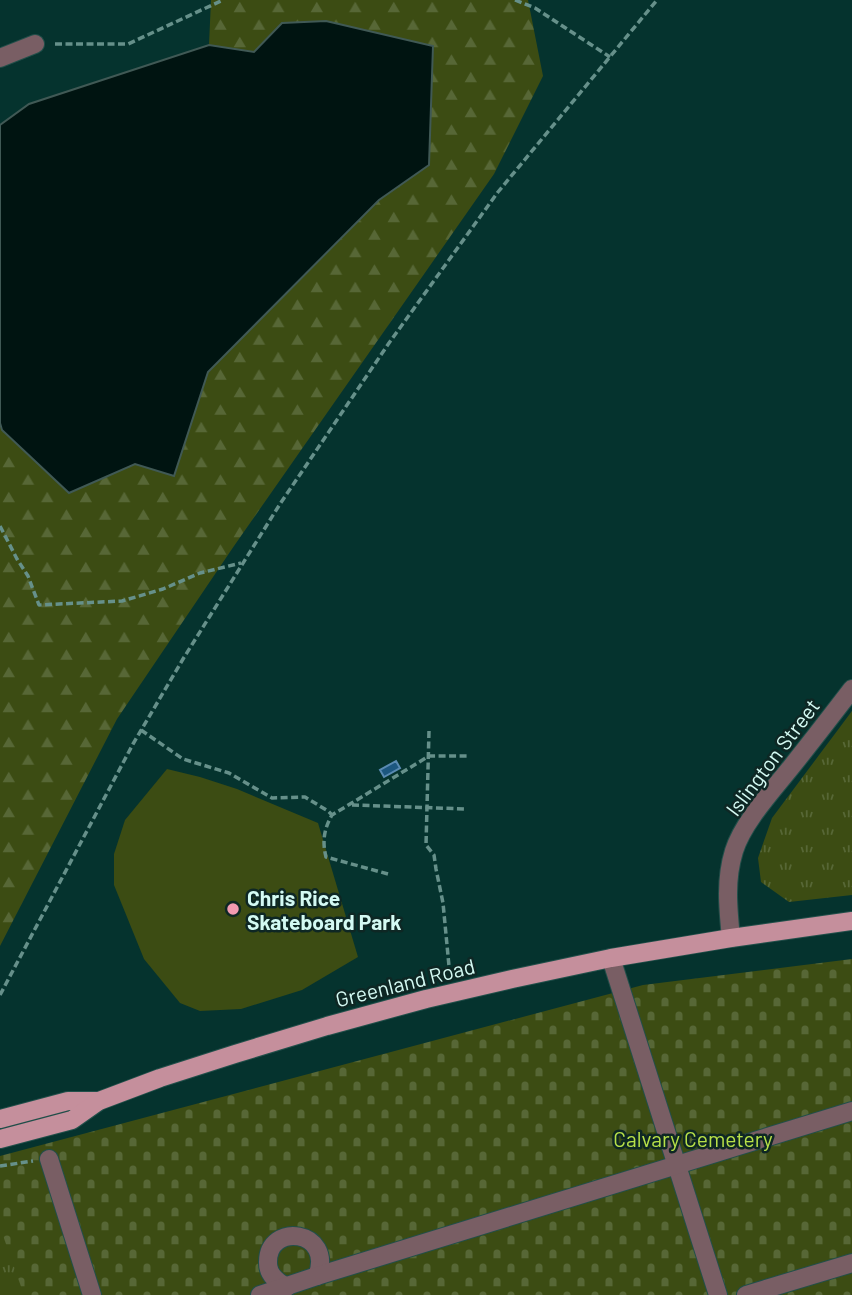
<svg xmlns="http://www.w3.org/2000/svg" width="852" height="1295" viewBox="0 0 852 1295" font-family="Barlow,sans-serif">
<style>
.green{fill:#3c4c13}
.forest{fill:url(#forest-firs)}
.cemetery{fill:url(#cemetery-stones)}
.park{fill:url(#park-tufts)}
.water{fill:#001411;stroke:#405955;stroke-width:2}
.building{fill:#1c5780;stroke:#598ab2;stroke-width:2}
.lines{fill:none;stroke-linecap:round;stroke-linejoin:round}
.minor-casing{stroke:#224f4a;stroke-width:20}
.major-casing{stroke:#224f4a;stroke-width:20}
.path{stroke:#66908a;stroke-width:3.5;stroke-dasharray:7 3.5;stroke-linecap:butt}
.minor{stroke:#795e64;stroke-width:18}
.major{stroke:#c58f9c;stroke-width:18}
.poi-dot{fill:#f29ab0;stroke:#0e2724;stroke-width:2.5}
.labels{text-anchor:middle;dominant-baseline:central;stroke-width:5;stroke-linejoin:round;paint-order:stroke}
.street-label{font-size:21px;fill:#d4faf3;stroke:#0e2724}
.poi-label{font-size:21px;font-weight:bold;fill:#d4faf3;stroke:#0e2724;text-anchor:start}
.park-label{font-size:21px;fill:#b7e048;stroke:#0e2724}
</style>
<defs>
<pattern id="forest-firs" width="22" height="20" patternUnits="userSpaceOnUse" patternTransform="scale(1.75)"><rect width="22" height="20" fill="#3c4c13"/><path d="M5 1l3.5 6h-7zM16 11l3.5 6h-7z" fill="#576736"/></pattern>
<pattern id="cemetery-stones" width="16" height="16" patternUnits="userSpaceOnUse" patternTransform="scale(1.75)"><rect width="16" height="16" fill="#3c4c13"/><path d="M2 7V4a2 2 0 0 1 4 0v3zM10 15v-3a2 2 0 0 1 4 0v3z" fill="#576736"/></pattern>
<pattern id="park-tufts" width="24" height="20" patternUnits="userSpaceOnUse" patternTransform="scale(1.75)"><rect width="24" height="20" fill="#3c4c13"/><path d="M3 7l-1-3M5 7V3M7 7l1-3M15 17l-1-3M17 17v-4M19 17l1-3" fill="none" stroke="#576736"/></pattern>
</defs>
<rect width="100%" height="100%" fill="#05332e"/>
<path class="green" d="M167,769l33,8 37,12 81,34 40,134 -56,33 -61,19 -41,2 -20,-8 -36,-44 -30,-74v-31l11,-34z"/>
<path class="forest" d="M211,0h317l15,76 -49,98 -260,372 -117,173 -117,227v-523l2,7 67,63 66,-29 39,12 34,-104 171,-172 50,-35 -147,-142 -28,29 -45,-7z"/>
<path class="cemetery" d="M852,959v336h-842l-10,-25v-114l643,-171z"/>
<g class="park">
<path d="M852,711v184l-63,7 -28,-20 -3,-24 14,-40z"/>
<path d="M0,1227l24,68h-24z"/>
</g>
<path class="water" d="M326,21l107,25 -4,119 -50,35 -171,172 -34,104 -39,-12 -66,29 -67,-63 -2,-7v-298l29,-21 180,-59 45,7 28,-29z"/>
<path class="building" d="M396,761l4,7 -16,9 -4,-7z"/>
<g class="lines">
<g class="minor-casing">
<g id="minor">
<path d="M0,58l35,-14"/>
<path d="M731,938c-3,-30 -6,-58 3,-87 9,-29 39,-61 58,-85 20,-25 40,-51 60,-77"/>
<path d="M611,958l107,337"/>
<path d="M49,1159l43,136"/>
<path d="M287,1287c-10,-5 -19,-12 -19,-24 -1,-42 67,-33 49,13"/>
<path d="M260,1295l57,-19 535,-165"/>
<path d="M746,1295l106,-32"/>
</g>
</g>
<g class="major-casing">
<g id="major">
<path d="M0,1119l68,-18h31"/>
<path d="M0,1139l72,-19 27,-19 61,-23 75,-24 92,-28 99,-27 86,-20 99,-21 120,-20 121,-17"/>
</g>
</g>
<g class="path">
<path d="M515,0l20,8 75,49"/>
<path d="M55,44h73l95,-44"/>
<path d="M0,526l17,33 11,17 11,29 83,-4 41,-12 37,-16 41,-10"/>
<path d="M141,730l42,29 46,14 43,25 33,-1 23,14 4,4"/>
<path d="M429,731l-3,114 8,10 2,14 7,34 6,63"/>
<path d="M352,805l113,4"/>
<path d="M388,874l-62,-17c-4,-16 -2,-28 6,-42l97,-59h39"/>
<path d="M0,995l133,-251 50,-85 97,-155 109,-161 109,-151 159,-192"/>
<path d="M0,1166l33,-5"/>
</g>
<use href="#minor" class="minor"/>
<use href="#major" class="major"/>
</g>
<circle class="poi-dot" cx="233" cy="909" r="7"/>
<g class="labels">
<g class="street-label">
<text transform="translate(772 757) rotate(-53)">Islington Street</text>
<text transform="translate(405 982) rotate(-14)">Greenland Road</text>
</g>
<g class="poi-label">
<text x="247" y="897">Chris Rice<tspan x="247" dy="24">Skateboard Park</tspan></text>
</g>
<g class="park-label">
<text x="693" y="1138">Calvary Cemetery</text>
</g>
</g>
</svg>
